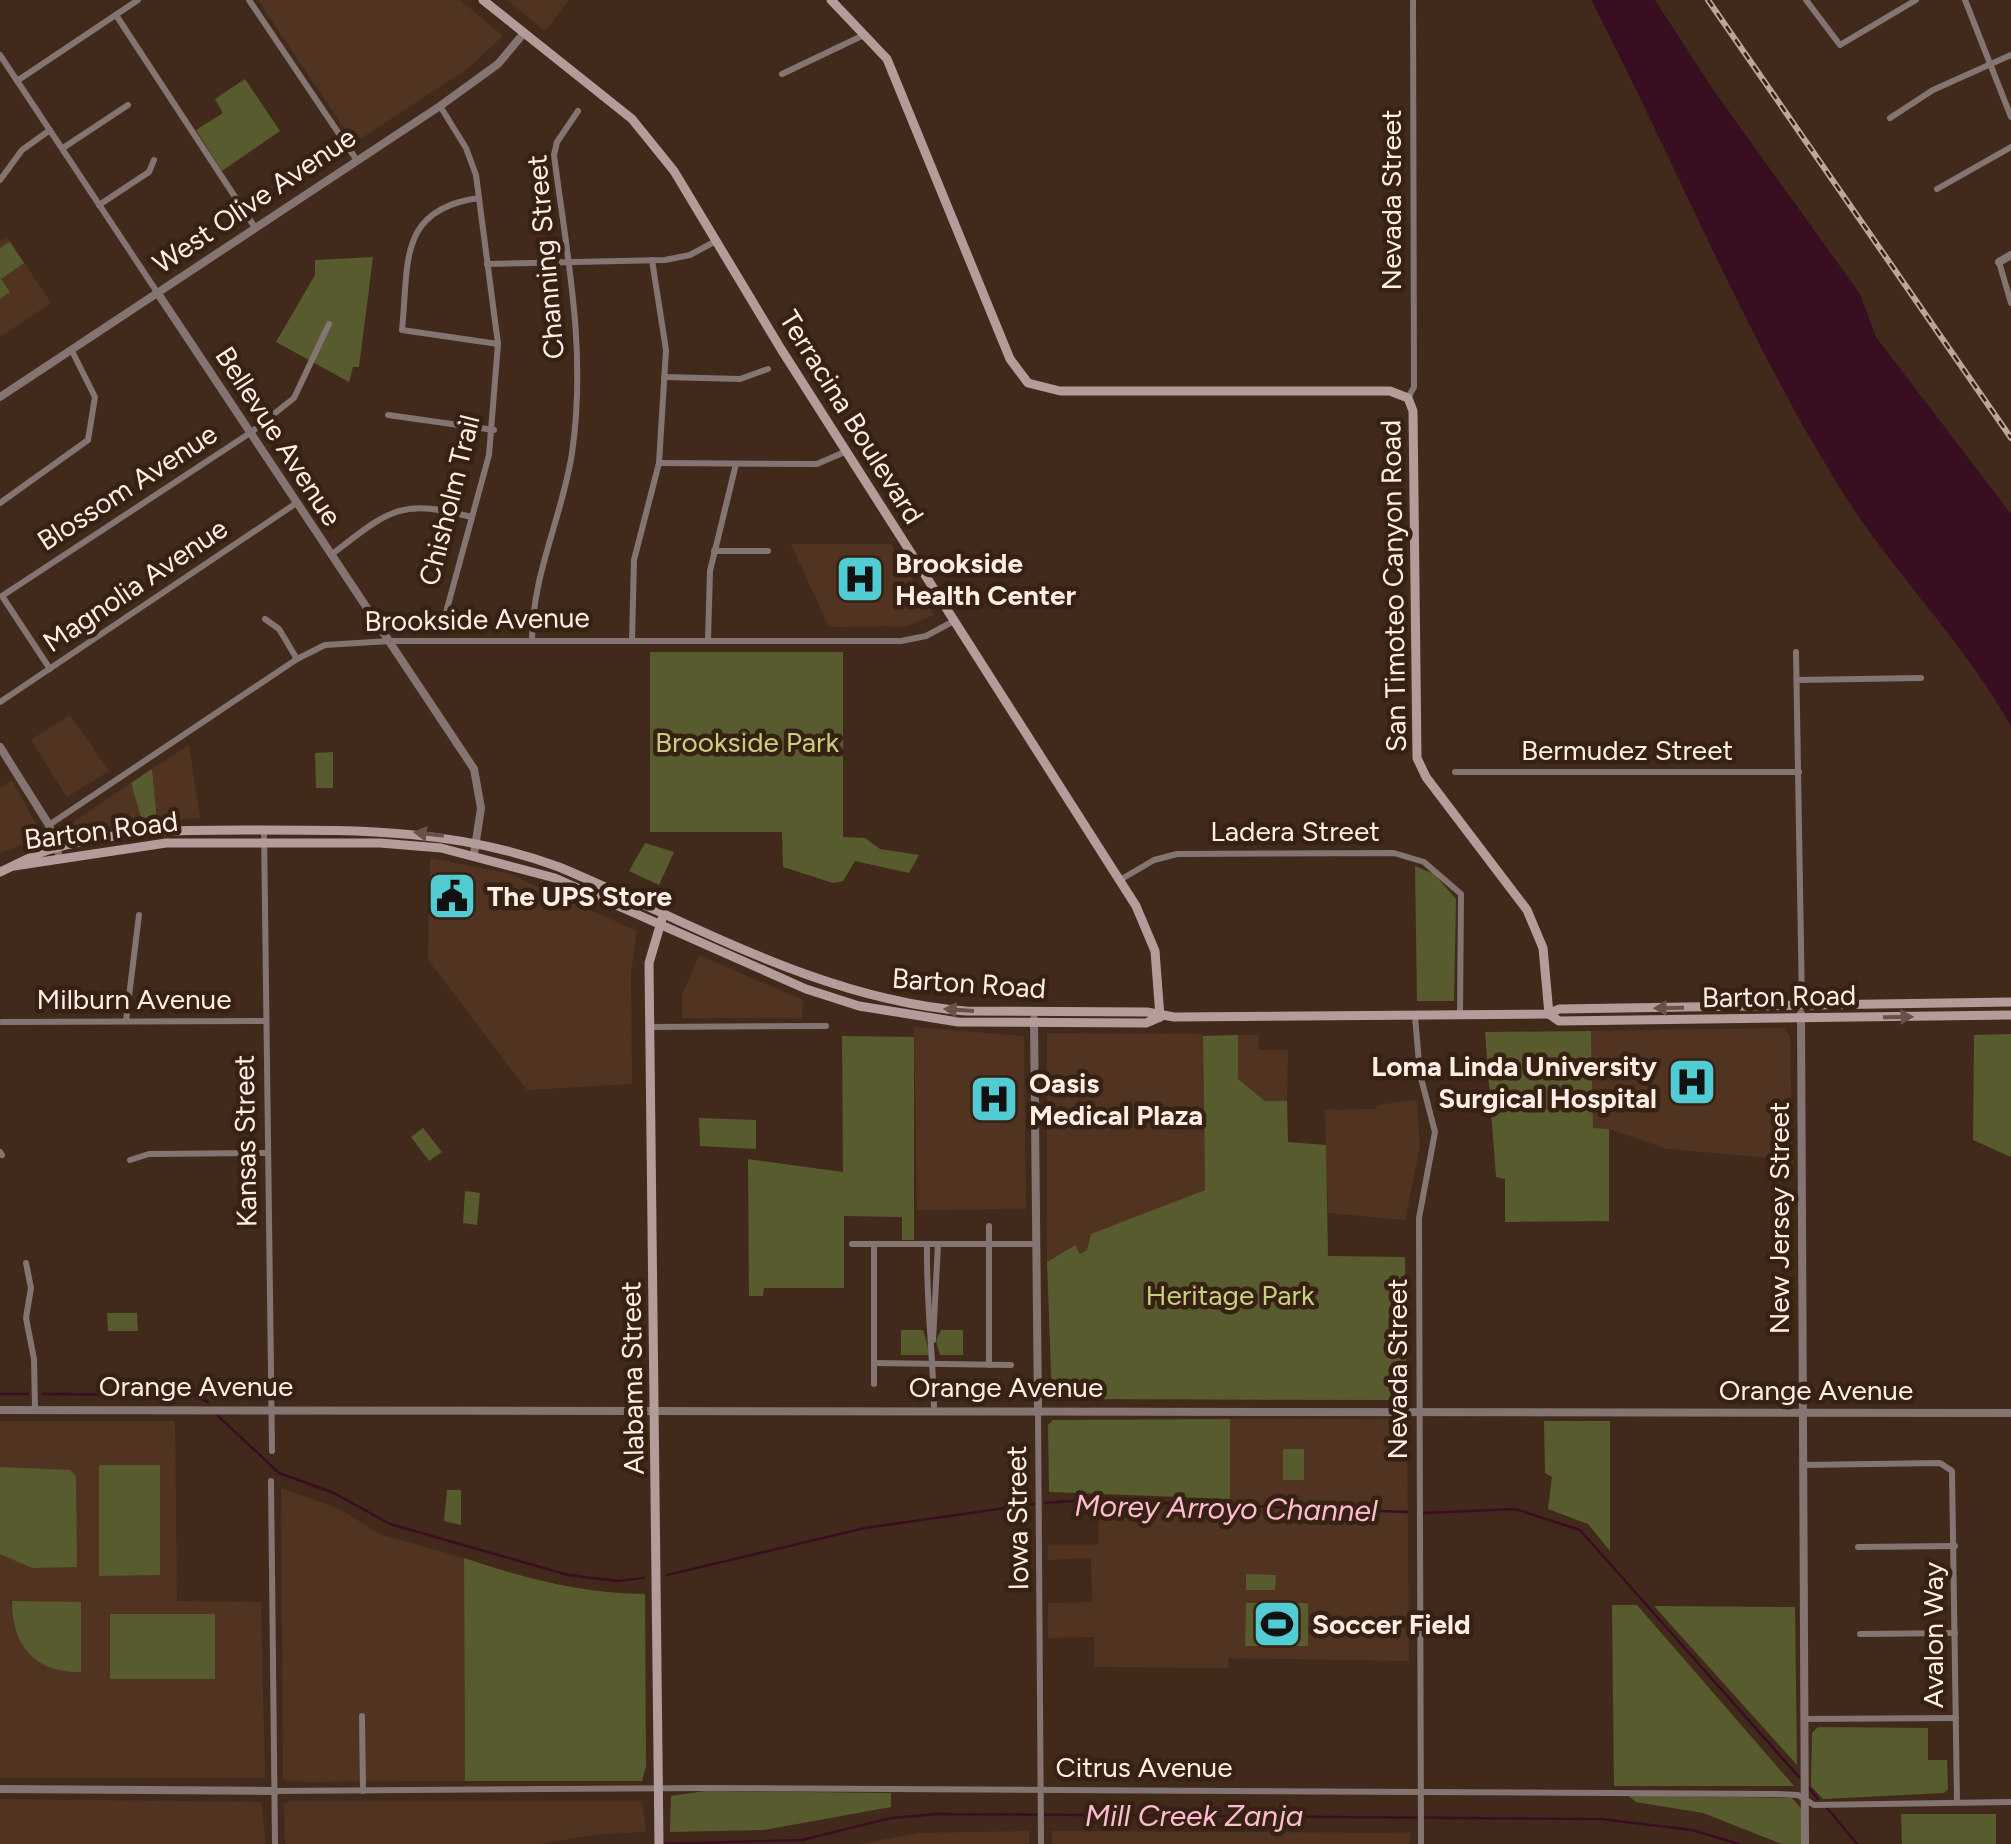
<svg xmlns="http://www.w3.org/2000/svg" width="2011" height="1844" viewBox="0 0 2011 1844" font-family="Figtree,sans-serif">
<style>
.built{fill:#503421}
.green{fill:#575b2d}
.water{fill:#390e21}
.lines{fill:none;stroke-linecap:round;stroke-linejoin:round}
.stream{stroke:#390e21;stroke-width:2.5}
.minor{stroke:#847573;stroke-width:6}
.tertiary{stroke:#847573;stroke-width:8}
.secondary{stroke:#b39c99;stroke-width:9}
.rail-casing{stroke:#b9a79b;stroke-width:6}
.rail{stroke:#362112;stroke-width:2.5;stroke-dasharray:8;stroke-linecap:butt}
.oneway{fill:#685248}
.labels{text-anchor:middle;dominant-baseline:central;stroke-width:9;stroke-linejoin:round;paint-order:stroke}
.street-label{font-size:28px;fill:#feefe6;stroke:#362112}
.poi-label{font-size:28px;font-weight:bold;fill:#feefe6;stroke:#362112;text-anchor:start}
.park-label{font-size:28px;fill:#c7cf80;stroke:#362112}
.water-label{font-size:30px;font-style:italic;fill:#ffbcd3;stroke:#362112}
</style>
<rect width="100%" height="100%" fill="#412a1b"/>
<g class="built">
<path d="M258,0h202l43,36 -36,33 -113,74z"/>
<path d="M507,0h62l-24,31z"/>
<path d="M7,237l44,66 -51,34v-96z"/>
<path d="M791,544h100l43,71 -27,11 -78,1z"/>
<path d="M70,715l39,56 -42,26 -36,-57z"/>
<path d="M189,745l11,73 -43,2 -5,-51z"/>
<path d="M12,780l31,57 -43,16v-65z"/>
<path d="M131,783l11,38 -77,12 -1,-5z"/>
<path d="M430,858l77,15 130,58 -6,42 1,111 -105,6 -99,-130z"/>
<path d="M699,955l104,45 -1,18h-120v-23z"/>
<path d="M914,1027l110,9 2,173 -109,1z"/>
<path d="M1783,1028l7,8 3,132 -31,-11 -95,-8 -58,-20h-16l-2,-98z"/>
<path d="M1047,1033l156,1 2,156 -113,44 -5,16 -7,4 -6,-9 -27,17z"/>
<path d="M1238,1035h20l1,15h29l-1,51h-22l-27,-22z"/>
<path d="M1417,1100l3,47 -15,73 -77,-7 -3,-103 51,-1 1,-4z"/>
<rect x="1386" y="1328" width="20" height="25"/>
<path d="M1230,1419h177l2,242 -180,-3 -1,10 -134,-1v-30l-46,1v-35l44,-1 -1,-44 -43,2v-15h50l1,-39 130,6z"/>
<path d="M0,1421h175l2,180 84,1 4,176h-265z"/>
<path d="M281,1488l59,21 39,25 85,24 1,223 -177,1 -5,-4z"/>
<path d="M0,1799l261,3 5,42h-266z"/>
<path d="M289,1801h353l4,31 -48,2 -58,10h-255l-1,-40z"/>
<path d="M1029,1831v13h-169l58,-11z"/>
<path d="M1052,1831l358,2v11h-358z"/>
</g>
<g class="green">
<path d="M245,79l35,52 -58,40 -26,-41 27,-17 -8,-14z"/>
<path d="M10,242l14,21 -23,16 9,13 -10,7v-51z"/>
<path d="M373,257l-14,110h-6l-4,15 -73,-40 39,-67v-15z"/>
<path d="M650,652h193v185l22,1 15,11 39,6 -10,18 -54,-12 -12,20 -10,2 -50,-16 -1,-35h-132z"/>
<path d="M333,752v36h-17l-1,-35z"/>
<path d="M152,769l5,51 -15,1 -11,-38z"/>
<path d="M645,843l29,9 -15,33 -30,-14z"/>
<path d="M1415,866l19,8 22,25 -2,102h-37z"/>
<path d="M1591,1031l2,97 16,1v92l-104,1v-43l-9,-2 -11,-145z"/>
<path d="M2011,1034v123l-38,-17 1,-105z"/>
<path d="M1238,1035v44l27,22h22l1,41 38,3 2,111 77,1 1,71 -20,1v24h20v40l-7,7 -347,-1 -5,-137 28,-17 5,9 7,-4 4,-16 114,-44 -2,-154z"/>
<path d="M842,1036l72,1v203h-12v-23l-58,-1v72h-80l-1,8h-14l-1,-137 95,13z"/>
<path d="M699,1118l57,2v29l-56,-3z"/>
<path d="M423,1128l19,24 -13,9 -18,-24z"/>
<path d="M465,1191l15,2 -3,32 -14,-2z"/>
<path d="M107,1313h30l1,18h-30z"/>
<path d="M901,1330h22l7,25h-29z"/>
<path d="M941,1330h22v25h-23l-4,-14z"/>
<path d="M1230,1419v80l-181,-7 -1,-67 5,-5z"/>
<path d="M1544,1421h66v130l-22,-27 -40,-15 4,-32 -7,-4z"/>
<rect x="1283" y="1449" width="21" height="31"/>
<path d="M99,1465h61v110l-61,1z"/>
<path d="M0,1467l70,3 6,6 1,91 -45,1 -32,-14z"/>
<path d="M447,1490h14v35l-17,-4z"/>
<path d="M464,1558c60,20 118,36 181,36l1,172 -4,15h-177z"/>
<path d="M1246,1574l30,1 -1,15h-29z"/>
<path d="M12,1601l69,1v70c-46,1 -69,-26 -69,-71z"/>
<path d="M1246,1603h62v43h-63z"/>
<path d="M1612,1605h25l157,181h-180z"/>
<path d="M1654,1606l141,1 2,158z"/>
<rect x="110" y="1614" width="105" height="65"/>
<path d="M1315,1619h29l-1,18 -28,-1z"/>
<path d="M1818,1727l110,1v32h19l1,29 -4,4 -121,6 -12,-13 1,-53z"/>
<path d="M705,1791l186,2v14l-127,23 -94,2 1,-36z"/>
<path d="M1627,1795l165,3 10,11 -1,35h-19l-79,-31 -67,-11z"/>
<path d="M1901,1814h95v30h-94z"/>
</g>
<path class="water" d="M1591,0h64l57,88 148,206 16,43 135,177v212c-51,-90 -124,-159 -176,-246 -94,-153 -161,-321 -244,-480z"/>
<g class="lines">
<g class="stream">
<path d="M0,1394h28"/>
<path d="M43,1394l151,1 14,7"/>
<path d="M216,1414l63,59 55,20 56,31 178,51 49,6 27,-3"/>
<path d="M1045,1503l40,-3 322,12"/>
<path d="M1424,1513l91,-4 65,21 219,247"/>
<path d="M667,1575l198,-47 169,-24"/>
<path d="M1809,1788l9,11"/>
<path d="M1827,1808l30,36"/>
<path d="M661,1844l141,-4 89,-22 47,-4 663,5 91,11 47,14"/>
</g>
<g class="minor">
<path d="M249,0l107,159"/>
<path d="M1806,0l34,45 76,-45"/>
<path d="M1965,0l46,117"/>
<path d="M116,15l138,211"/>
<path d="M0,55l157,237"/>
<path d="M782,74l82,-39"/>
<path d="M17,81l121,-81"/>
<path d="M440,106l26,42 10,27 22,169 -9,111 -44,161"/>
<path d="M1890,118l43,-28 78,-35"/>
<path d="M63,148l65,-43"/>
<path d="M0,180l22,-30 28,-20"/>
<path d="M1937,189l74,-42"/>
<path d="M479,198c-82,11 -70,66 -77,132l96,14"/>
<path d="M99,205l50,-33 5,-12"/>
<path d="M1999,262l12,41"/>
<path d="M487,264l178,-4 25,-5 26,-14"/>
<path d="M664,377l76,2 28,-10"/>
<path d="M1408,398l6,-11 -1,-387"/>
<path d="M388,415l106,15"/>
<path d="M659,463l158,1 30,-13"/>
<path d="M0,503l88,-63 7,-43 -24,-48"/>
<path d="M714,551h54"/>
<path d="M331,555c56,-43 68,-58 140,-38"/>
<path d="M265,619l14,10 18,30"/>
<path d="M632,640l2,-80 25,-97 7,-113 -14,-90"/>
<path d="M708,640l2,-69 26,-107"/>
<path d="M532,641c0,-67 30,-123 40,-188 15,-102 -5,-197 -18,-298l3,-13 21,-31"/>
<path d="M1796,652l6,353"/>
<path d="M50,669l-48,-73 248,-163 44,-35 35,-74"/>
<path d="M1797,680l124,-2"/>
<path d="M0,702l295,-198"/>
<path d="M1455,772h344"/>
<path d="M49,825l248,-166 28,-14 65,-4h511l25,-5 28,-15"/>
<path d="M264,830l8,621"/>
<path d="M1120,880l34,-20 23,-6 217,-1 30,9 37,32 -1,121"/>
<path d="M1415,1017l5,57 15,58 -16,86 2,626"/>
<path d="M126,1021l13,-106"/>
<path d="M2,1022l264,-1"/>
<path d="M650,1027l176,-1"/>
<path d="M0,1152l2,3"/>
<path d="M130,1160l19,-6 119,-1"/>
<path d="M852,1244h184"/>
<path d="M927,1244c-1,58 6,108 7,165"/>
<path d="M26,1263l5,25 -5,30 8,41 1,50"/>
<path d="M933,1340l5,-96"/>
<path d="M874,1363l137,2"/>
<path d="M989,1365v-139"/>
<path d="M874,1384v-140"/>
<path d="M1038,1410l3,434"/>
<path d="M1803,1465l137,-2 12,8 5,331"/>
<path d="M271,1481l4,363"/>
<path d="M1858,1547l97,-1"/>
<path d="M1860,1634l95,-1"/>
<path d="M362,1716l1,75"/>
<path d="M1804,1719l152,-1"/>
<path d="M274,1791l431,-3 1072,6 21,1 16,10 197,-3"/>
</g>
<g class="tertiary">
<path d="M1999,262l12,-7"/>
<path d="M157,292l317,477 7,39 -7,46"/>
<path d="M0,397l440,-291 58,-42 26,-31"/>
<path d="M0,747l49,78 9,27"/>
<path d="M1801,1014l4,830"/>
<path d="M1034,1019l4,390"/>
<path d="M0,1410l2011,3"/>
<path d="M0,1789l274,2"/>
</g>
<g class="secondary">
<path d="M483,0l149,119 42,52 107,178 355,557 19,45 5,66"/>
<path d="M831,0l56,59 123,300 18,24 32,8h330l18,7 5,13 4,347 9,19 101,133 16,38 6,66"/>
<path d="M14,866l152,-23h214l61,5 114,30 251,111 53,17 99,16 188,1 14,-6"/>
<path d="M0,872c19,-8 33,-18 55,-24 66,-19 135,-18 204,-18 104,0 201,0 300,37 134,56 260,132 407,144l181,1 27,5 375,-3 10,-5 452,-7"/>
<path d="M1549,1014l10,7 452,-6"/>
<path d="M659,1844l-10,-881 13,-44"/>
</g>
<g class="rail-casing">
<path id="rail" d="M1708,0l303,438"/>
</g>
<use href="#rail" class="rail"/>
</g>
<defs><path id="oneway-solid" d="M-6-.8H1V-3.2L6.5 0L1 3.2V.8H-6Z" transform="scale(2.5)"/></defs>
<g class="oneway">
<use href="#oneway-solid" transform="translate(429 834) rotate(-173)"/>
<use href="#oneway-solid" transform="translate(1669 1008) rotate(179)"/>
<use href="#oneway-solid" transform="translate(959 1010) rotate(-176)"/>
<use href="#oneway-solid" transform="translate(1898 1017) rotate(-1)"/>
</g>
<defs>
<g id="hospital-square" transform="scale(2.5)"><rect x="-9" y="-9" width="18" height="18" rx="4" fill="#51ccd3" stroke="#362112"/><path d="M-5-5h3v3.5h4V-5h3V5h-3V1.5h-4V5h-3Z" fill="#111"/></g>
<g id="civic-square" transform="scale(2.5)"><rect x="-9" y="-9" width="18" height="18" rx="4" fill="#51ccd3" stroke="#362112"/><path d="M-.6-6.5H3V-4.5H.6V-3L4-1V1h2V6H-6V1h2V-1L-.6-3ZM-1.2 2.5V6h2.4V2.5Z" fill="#111"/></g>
<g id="stadium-square" transform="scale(2.5)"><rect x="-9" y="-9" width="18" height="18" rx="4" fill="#51ccd3" stroke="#362112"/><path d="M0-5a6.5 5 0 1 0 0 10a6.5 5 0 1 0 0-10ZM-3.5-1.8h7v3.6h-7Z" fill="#111"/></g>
</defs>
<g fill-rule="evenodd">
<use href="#hospital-square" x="860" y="579"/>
<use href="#civic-square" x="452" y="896"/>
<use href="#hospital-square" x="1692" y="1082"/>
<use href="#hospital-square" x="994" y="1099"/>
<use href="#stadium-square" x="1277" y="1624"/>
</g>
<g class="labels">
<g class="street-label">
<text transform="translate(254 200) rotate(-34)">West Olive Avenue</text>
<text transform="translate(1391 200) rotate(-90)">Nevada Street</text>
<text transform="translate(545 257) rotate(-95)">Channing Street</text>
<text transform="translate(852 417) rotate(58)">Terracina Boulevard</text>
<text transform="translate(279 436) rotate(57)">Bellevue Avenue</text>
<text transform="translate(127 487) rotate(-33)">Blossom Avenue</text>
<text transform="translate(449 500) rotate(-76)">Chisholm Trail</text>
<text transform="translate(135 585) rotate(-34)">Magnolia Avenue</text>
<text transform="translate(1393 586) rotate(-91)">San Timoteo Canyon Road</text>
<text transform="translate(477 619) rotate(-1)">Brookside Avenue</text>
<text x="1627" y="750">Bermudez Street</text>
<text transform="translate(101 830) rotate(-7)">Barton Road</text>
<text x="1295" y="831">Ladera Street</text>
<text transform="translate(969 983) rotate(4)">Barton Road</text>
<text transform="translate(1779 996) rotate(-1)">Barton Road</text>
<text x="134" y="999">Milburn Avenue</text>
<text transform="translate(245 1141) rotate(-91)">Kansas Street</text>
<text transform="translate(1779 1218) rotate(-90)">New Jersey Street</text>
<text transform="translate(1397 1369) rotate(-90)">Nevada Street</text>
<text transform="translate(632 1378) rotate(-91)">Alabama Street</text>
<text x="196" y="1386">Orange Avenue</text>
<text x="1006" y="1387">Orange Avenue</text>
<text x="1816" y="1390">Orange Avenue</text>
<text transform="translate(1017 1518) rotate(-91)">Iowa Street</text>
<text transform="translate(1933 1635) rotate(-90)">Avalon Way</text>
<text x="1144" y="1767">Citrus Avenue</text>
</g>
<g class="poi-label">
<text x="895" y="563">Brookside<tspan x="895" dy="32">Health Center</tspan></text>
<text x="487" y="896">The UPS Store</text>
<text x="1657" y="1066" text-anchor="end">Loma Linda University<tspan x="1657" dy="32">Surgical Hospital</tspan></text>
<text x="1029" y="1083">Oasis<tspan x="1029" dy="32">Medical Plaza</tspan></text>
<text x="1312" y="1624">Soccer Field</text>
</g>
<g class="park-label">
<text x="747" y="742">Brookside Park</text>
<text x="1230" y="1295">Heritage Park</text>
</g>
<g class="water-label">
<text transform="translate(1226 1508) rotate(1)">Morey Arroyo Channel</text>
<text x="1194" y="1815">Mill Creek Zanja</text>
</g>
</g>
</svg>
